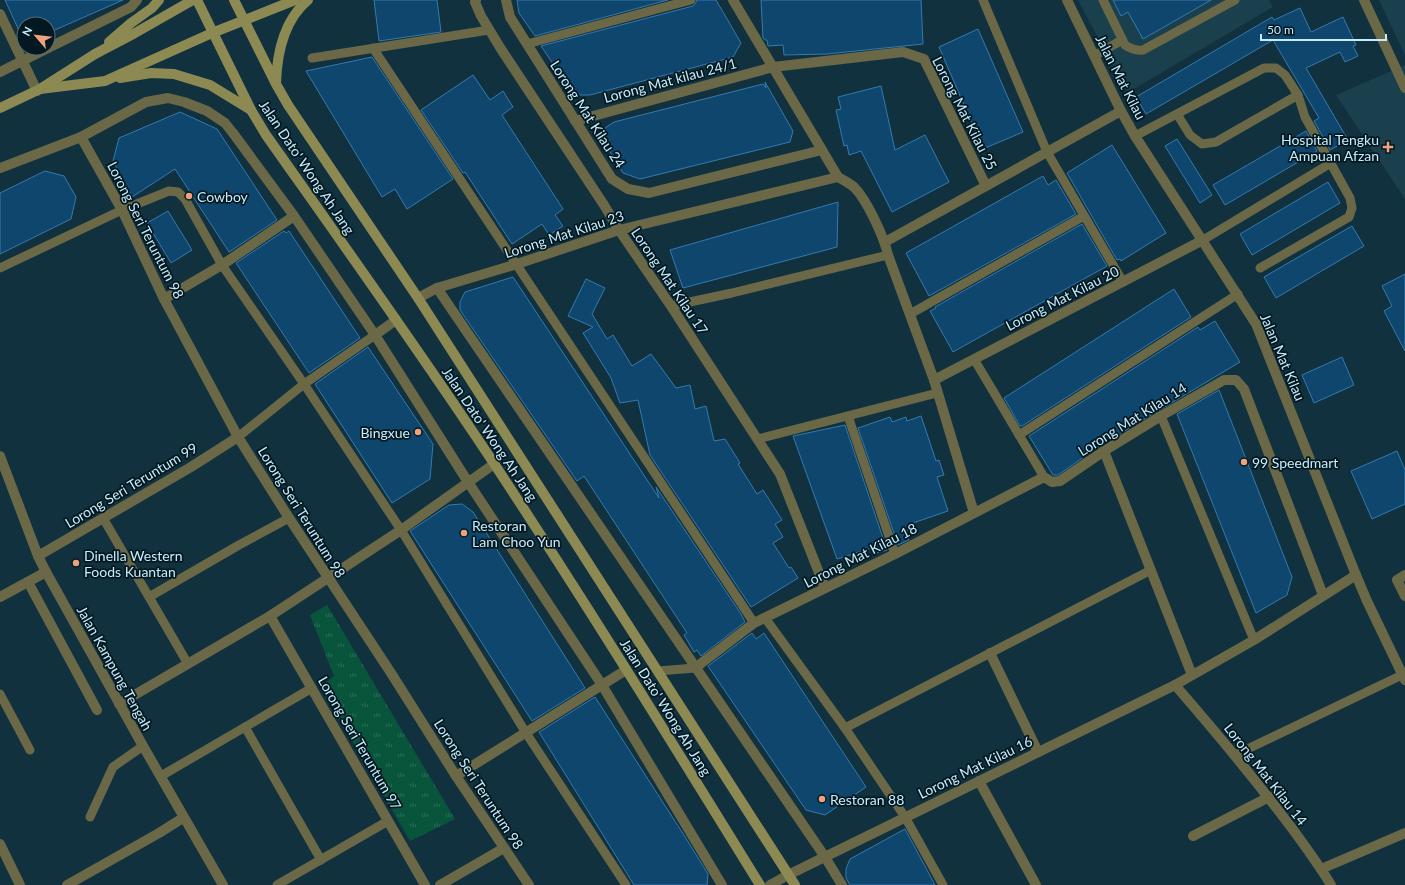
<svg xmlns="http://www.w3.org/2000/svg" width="1405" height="885" viewBox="0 0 1405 885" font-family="Lato,sans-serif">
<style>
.built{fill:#1b404d}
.grass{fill:url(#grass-tufts)}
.building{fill:#0e466d;stroke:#357ab0}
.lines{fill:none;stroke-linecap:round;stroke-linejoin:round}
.lane{stroke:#6a6846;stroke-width:9}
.street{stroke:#6a6846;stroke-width:10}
.secondary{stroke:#8d8952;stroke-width:10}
.poi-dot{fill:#f1a17d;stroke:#031820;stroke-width:1.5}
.labels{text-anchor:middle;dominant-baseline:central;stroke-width:3.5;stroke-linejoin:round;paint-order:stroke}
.street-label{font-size:14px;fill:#c8ecfb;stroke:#031820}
.poi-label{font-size:14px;fill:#c8ecfb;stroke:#031820;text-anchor:start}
</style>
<defs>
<pattern id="grass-tufts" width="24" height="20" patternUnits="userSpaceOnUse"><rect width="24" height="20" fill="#08553c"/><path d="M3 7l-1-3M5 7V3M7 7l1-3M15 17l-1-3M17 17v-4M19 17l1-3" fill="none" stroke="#2a6e59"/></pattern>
</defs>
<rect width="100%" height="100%" fill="#10313d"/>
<g class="built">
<path d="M1078,0h191l4,7 -146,86z"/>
<path d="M1379,0h26v55z"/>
<path d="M1405,65v134l-69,-104z"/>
</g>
<path class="grass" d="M327,605l128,214 -45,22 -89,-154 13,-11 -24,-61z"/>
<g class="building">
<path d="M5,0h118l-75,33v-9h-24v11l-4,-2z"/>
<path d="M374,0h63l4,32 -62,9z"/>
<path d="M517,0h151l-133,36 -16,-23z"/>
<path d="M697,0h19l25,43 -8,14 -143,38h-11l-9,-6 -29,-43 152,-40 2,-2z"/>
<path d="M761,0h160l2,44 -96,10 -43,1 -1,-10 -15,1 -1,-6h-2l-2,-2z"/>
<path d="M1113,0h98l-68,39 -15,-27 -7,4z"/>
<path d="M1300,8l11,24 32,-15 13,28 -3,1 5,10 -13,6 -5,-10 -34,16 42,72 -18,10 -16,-29 5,-3 -46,-78 -127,74 -10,-17 136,-80 2,3z"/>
<path d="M978,29l45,103 -40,17 -44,-102z"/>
<path d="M372,57l81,122 -46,30 -12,-20 -13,8 -76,-126z"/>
<path d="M473,75l17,25 13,-9 10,16 -11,8 61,94 -8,6 8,11 -14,9 -7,-11 -30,20 -47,-72 -2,1 -42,-63z"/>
<path d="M765,82l28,49 -3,11 -150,37 -17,-6 -21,-34 3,-11 9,-6 149,-38 3,4z"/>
<path d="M881,86l14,64 30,-15 24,47 -57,30 -31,-61 -12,4 -2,-10 -3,1 -8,-36 5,-1 -3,-12z"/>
<path d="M180,112l37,17 60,91 -48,32 -54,-83 -43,28 -19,-36 6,-23z"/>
<path d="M1306,131l11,20 -92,54 -12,-20z"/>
<path d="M1177,139l35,56 -12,8 -35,-57z"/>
<path d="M1112,145l54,88 -45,28 -1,-2 -3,1 -50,-87z"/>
<path d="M45,171l19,5 12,21 -5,22 -71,35v-61z"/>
<path d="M1043,176l5,9 8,-5 20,34 -147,82 -23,-43z"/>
<path d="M1328,182l12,21 -88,52 -12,-21z"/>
<path d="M838,202l-1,45 -154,41 -13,-38z"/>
<path d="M168,211l24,39 -21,13 -24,-40z"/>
<path d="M1082,224l25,42 -154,86 -23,-41 6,-3 -1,-1z"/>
<path d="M1352,226l12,20 -88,52 -12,-21z"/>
<path d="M284,231l2,2 3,-2 71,107 -51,35 -73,-110z"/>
<path d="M1405,274v77l-21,-40 8,-5 -10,-20z"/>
<path d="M513,277l146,221 -3,-11 85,127 4,8 -44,34 -4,-6 -3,2 -10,-17 3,-2 -103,-157 -7,5 -117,-171v-8l5,-10z"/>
<path d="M586,279l19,9 -13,26 15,25 6,-4 19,31 19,-12 25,34 14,-3 5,24 11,-3 8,35 11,-2 15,24 -2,1 19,30 6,-4 19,30 -7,4 8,13 -10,6 16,25 2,-1 7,11 -47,29 -101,-152 -12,-55 -18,3 -9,-25 -28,-45 10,-6 -25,-11z"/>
<path d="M1174,289l17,28 -169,109h-2l-16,-28z"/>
<path d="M1215,321l25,41 -139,83 -43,30h-5l-24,-39 169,-109 2,3z"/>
<path d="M368,347l65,97 -3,35 -38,24 -77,-119z"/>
<path d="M1342,357l12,28 -40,18 -12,-28z"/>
<path d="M1219,390l73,187 -5,18 -31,18 -79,-199z"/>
<path d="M921,416l15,45 3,-1 5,15 -7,2 11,34 -35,12 2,5 -9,3 3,9 -11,5 -40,-117 32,-11 2,5 14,-5 1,4z"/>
<path d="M845,425l42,125 -10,3 -2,-6 -38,12 -44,-123z"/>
<path d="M1397,451l8,19v34l-33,15 -21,-48z"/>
<path d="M462,504l11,8 112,176 -53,33 -122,-190 39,-26z"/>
<path d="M752,633l4,6 8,-6 102,154 -41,28 -19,-5 -98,-144z"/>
<path d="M595,697l87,135 26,42 -1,11h-73l-95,-153z"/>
<path d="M905,829l30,56h-85l-4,-7v-9l4,-10z"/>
</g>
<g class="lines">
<g class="lane">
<path d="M983,0l64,152 76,130"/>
<path d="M1103,0l22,45c6,4 11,6 18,5l92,-50"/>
<path d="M527,44l164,-44"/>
<path d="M373,48l381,575"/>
<path d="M1094,56l28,-16"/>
<path d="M312,58l177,-28"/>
<path d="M1177,114l13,21 12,9 14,-2 82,-47"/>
<path d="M1135,136l129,-68h12l9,7 13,20 7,22 45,81 2,10 -3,9 -89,51"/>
<path d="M1203,240l128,-77"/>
<path d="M0,268l122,-58 47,-19 9,1 7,7 37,66 82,119 97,146 125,203 100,152"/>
<path d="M671,306l61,-13 156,-38"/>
<path d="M910,314l174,-98"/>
<path d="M974,359l70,118"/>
<path d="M848,416l47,138"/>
<path d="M1161,416l93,224"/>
<path d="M1019,435l219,-141"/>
<path d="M238,437l66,-53 71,-49"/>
<path d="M758,439l179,-46"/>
<path d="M103,518l85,146"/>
<path d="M149,597l90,-52 50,-27"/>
<path d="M765,618l80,110 60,89 38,68"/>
<path d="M658,671l37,-3"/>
<path d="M0,694l30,56"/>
<path d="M245,727l76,133"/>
<path d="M845,728l306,-158"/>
<path d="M1235,755l167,-80"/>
<path d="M161,776l151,-88"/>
<path d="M90,817l23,-50 30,-21"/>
<path d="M277,885l111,-64"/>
</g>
<g class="street">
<path d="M476,0l-1,2 6,14 20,33 103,156 15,25 52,76 109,168 45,114"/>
<path d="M506,0l4,17 102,162 16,10 21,4 173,-43"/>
<path d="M733,0l105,177c5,3 11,6 16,10 13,13 30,50 34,68l46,125 40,133"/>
<path d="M1067,0l54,111 14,25 121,188 100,251 11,26 38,79"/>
<path d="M1364,0l41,88"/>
<path d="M0,14l37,77"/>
<path d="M48,48l83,-41 6,-7"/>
<path d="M0,72l48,-24"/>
<path d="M575,121l198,-54 130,-15 21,7 62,127"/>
<path d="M81,137l41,73 42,89 74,138 51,81 102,155 65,103 73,109"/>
<path d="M0,168l81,-31 65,-35 22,-4 16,4 23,9 18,12 8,10 61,83 81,119 93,147 134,203 120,200"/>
<path d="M885,242l236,-131"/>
<path d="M437,288l388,569 17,28"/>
<path d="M418,298l19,-10 80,-24 102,-34 219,-53"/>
<path d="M164,299l58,-34 72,-49"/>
<path d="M375,335l21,-15"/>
<path d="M934,380l269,-140"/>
<path d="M1104,451l88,224"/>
<path d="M0,456l38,100 8,16 97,174 80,139"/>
<path d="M38,556l153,-89 47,-30"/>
<path d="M1405,575l-8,5 8,16"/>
<path d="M28,582l69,128"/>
<path d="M0,597l46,-25"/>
<path d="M270,616l155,269"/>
<path d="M990,653l48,99"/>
<path d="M695,668l59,-45 141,-69 149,-77 8,5 8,-1 44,-30 57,-35 63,-36h12l8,9 79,206"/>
<path d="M1175,685c40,46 79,93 116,142 14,19 28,38 40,58"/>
<path d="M119,704l151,-88 131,-86 93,-66"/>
<path d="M456,776l170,-106"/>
<path d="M979,781l57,104"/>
<path d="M1193,836l76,-39"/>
<path d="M0,844l20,41"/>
<path d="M1321,869l84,-36"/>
<path d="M67,885l92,-52 24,-15"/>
<path d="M440,885l64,-37"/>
<path d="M770,885l18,-10 387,-190 79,-45 102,-65"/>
</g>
<g class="secondary">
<path d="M197,0l54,110 15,25c77,109 155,218 229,330 91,138 178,279 265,420"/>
<path d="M234,0l42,84 12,21 130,193 377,587"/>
<path d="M109,42l22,-19 21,-15 7,-8"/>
<path d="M120,78l31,-5 23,1 36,11 41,25"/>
<path d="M276,83c1,-29 8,-63 32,-83"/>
<path d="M40,89l65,-8 107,-48 83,-33"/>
<path d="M0,108l40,-19 55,-35 40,-21 58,-33"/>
</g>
</g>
<g class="poi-dot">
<path d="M1386 141h4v4h4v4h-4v4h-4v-4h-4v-4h4z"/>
<circle cx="189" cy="196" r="4"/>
<circle cx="418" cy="432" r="4"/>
<circle cx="1244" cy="462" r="4"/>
<circle cx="464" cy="533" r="4"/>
<circle cx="76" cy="563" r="4"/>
<circle cx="822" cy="799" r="4"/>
</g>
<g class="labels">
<g class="street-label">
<text transform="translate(1121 77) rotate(63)">Jalan Mat Kilau</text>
<text transform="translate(670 80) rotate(-15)">Lorong Mat kilau 24/1</text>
<text transform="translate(965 113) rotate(63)">Lorong Mat Kilau 25</text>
<text transform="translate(588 114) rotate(57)">Lorong Mat Kilau 24</text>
<text transform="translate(307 167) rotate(56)">Jalan Dato' Wong Ah Jang</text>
<text transform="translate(146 230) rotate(63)">Lorong Seri Teruntum 98</text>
<text transform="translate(564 234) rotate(-18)">Lorong Mat Kilau 23</text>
<text transform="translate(670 281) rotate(56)">Lorong Mat Kilau 17</text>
<text transform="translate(1062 298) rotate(-27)">Lorong Mat Kilau 20</text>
<text transform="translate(1283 357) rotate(67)">Jalan Mat Kilau</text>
<text transform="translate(1132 419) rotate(-32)">Lorong Mat Kilau 14</text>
<text transform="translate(490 434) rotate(56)">Jalan Dato' Wong Ah Jang</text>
<text transform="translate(131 485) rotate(-31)">Lorong Seri Teruntum 99</text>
<text transform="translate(302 512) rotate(58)">Lorong Seri Teruntum 98</text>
<text transform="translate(860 555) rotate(-27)">Lorong Mat Kilau 18</text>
<text transform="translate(115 668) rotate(61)">Jalan Kampung Tengah</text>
<text transform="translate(666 707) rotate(58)">Jalan Dato' Wong Ah Jang</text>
<text transform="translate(360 743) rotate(60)">Lorong Seri Teruntum 97</text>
<text transform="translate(975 767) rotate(-26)">Lorong Mat Kilau 16</text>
<text transform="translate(1266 774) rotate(52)">Lorong Mat Kilau 14</text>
<text transform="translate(479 784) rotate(57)">Lorong Seri Teruntum 98</text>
</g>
<g class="poi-label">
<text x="1379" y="139" text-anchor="end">Hospital Tengku<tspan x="1379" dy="16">Ampuan Afzan</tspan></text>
<text x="197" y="196">Cowboy</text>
<text x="410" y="432" text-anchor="end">Bingxue</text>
<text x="1252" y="462">99 Speedmart</text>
<text x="472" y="525">Restoran<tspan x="472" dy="16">Lam Choo Yun</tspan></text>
<text x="84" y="555">Dinella Western<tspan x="84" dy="16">Foods Kuantan</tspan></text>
<text x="830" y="799">Restoran 88</text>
</g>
</g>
<g transform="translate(36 36) rotate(298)"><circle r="19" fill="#031820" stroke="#526d78"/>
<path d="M0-3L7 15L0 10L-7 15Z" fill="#f1a17d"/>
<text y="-6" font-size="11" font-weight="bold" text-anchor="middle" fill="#c8ecfb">N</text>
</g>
<path d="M1261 34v6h125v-6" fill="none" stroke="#c8ecfb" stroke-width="2"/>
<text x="1267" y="34" font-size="12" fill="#c8ecfb" stroke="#031820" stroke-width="3" paint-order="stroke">50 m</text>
</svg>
